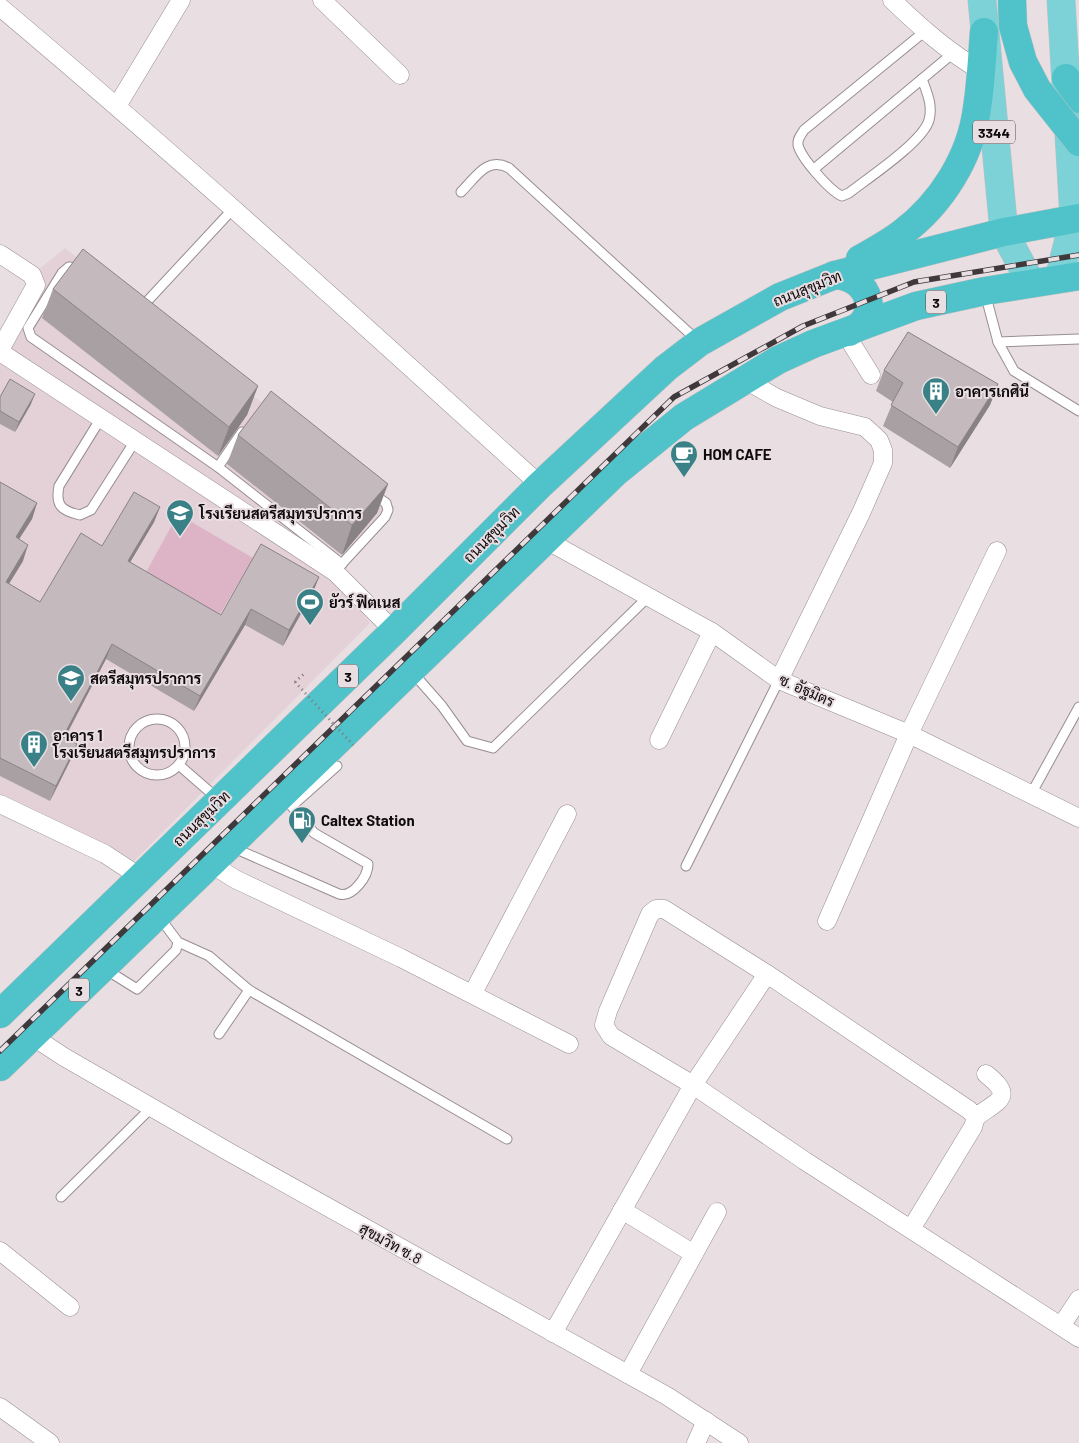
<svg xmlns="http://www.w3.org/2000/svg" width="1079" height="1443" viewBox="0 0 1079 1443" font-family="Barlow,Sarabun,sans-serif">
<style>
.built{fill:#e4d1d8}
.green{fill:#ddb4c5}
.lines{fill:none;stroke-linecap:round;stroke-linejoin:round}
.service-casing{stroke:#988e92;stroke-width:11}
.minor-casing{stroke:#988e92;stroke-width:19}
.primary-casing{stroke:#c1c0c0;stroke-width:29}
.trunk-casing{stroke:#c1c0c0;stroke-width:29}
.path{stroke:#7e777a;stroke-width:3;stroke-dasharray:1 4;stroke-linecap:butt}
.service{stroke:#fff;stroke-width:9}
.minor{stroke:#fff;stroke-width:18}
.primary{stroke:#7cd2d7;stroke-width:28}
.trunk{stroke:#50c3ca;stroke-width:28}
.rail-casing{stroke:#3f393c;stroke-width:5.5}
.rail{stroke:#e9dee2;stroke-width:4;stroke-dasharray:11;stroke-linecap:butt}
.trunk-bridge-casing{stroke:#c1c0c0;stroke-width:29;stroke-linecap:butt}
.path-bridge{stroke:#7e777a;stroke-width:3;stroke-dasharray:1 4;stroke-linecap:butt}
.trunk-bridge{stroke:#50c3ca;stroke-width:28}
.wall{fill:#a9a0a3}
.shaded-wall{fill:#898285}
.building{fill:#c4babe;stroke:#898285}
.labels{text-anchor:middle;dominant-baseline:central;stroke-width:4;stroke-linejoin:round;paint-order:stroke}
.shield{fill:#e9dee2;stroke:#504a4d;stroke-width:1}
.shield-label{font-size:14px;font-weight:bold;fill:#0f0b0d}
.street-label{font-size:15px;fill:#0f0b0d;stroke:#e9dee2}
.poi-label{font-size:15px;font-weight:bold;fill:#0f0b0d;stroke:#e9dee2;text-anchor:start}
</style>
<rect width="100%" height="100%" fill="#e9dee2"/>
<path class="built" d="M65,248l330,259 -69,59 44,57 -236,238 -22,-14 -112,-54v-461l32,-57z"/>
<path class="green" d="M178,514l75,44 -36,61 -73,-43z"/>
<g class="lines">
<g class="service-casing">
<g id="service">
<path d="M922,79c5,14 11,26 7,41 -6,22 -61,58 -80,73l-7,3c-12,-5 -41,-38 -44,-51 -1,-6 3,-10 6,-15l120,-98"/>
<path d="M814,169l138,-115"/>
<path d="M461,192c15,-15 26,-36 48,-24l189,173"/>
<path d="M81,268l-12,-1 -7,6 -34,55 3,9 187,130 124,97"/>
<path d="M985,293l13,49 16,29 65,40"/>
<path d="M140,309l92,-99"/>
<path d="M998,342l81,-3"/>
<path d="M101,418l-42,68c-4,20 3,25 21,29l11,-5 44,-69"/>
<path d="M218,467l24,-35"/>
<path d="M338,568l47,-51 3,-7 -2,-7 -13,-9"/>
<path d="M413,673l29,33 25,35 26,7 154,-150"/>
<circle cx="157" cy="747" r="28"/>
<path d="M179,765l39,34"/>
<path d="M1031,794l48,-87"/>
<path d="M292,806l45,-40"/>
<path d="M234,848l105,46c13,4 29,-17 29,-30l-54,-31 -30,-36"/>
<path d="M686,866l93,-186"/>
<path d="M160,918l18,24 31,14 40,34 258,149"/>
<path d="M105,969l32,20 39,-39 2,-8"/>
<path d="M219,1034l30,-44"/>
<path d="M61,1197l91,-90"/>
</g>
</g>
<g class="minor-casing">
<g id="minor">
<path d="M322,0l78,75"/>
<path d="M892,0c28,27 55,51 89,71"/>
<path d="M0,7c184,155 362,316 540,478"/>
<path d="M117,106l64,-106"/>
<path d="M0,254l32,21 4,10 -34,61 -2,6 335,220 59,59"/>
<path d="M845,333l26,42"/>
<path d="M745,380l32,18 43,18 45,11 14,13 4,10v13l-22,50 -82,167"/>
<path d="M546,540l166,92 67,48 130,54 170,84"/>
<path d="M659,740l53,-108"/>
<path d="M0,804l105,50 35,23"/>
<path d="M211,864l24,15 166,79 168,86"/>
<path d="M827,921l82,-187 88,-183"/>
<path d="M473,993l94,-179"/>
<path d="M32,1036l32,21 165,95 438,244 72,47"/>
<path d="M976,1117c23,-17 39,-20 10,-43"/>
<path d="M622,1210l72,44"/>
<path d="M911,1229l62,-102 3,-10 -7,-7 -202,-136 -103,-65h-8l-6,5 -42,97 -4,14 7,11 82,49 112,76 274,177"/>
<path d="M0,1251l70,56"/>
<path d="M1061,1326l18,-27"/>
<path d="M553,1333l140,-248 74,-111"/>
<path d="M628,1374l89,-162"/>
<path d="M0,1407l50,36"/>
<path d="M696,1443l10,-22"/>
</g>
</g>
<g class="primary-casing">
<g id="primary">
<path d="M982,0l22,232 27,51"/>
<path d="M1059,278l15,-59 -13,-219"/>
</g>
</g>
<g class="trunk-casing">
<g id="trunk">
<path d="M1066,78l13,21"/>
<path d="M860,259c14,-8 29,-16 42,-26 39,-29 69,-76 75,-125 4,-25 5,-51 7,-76"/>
<path d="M835,275c36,2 47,43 14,57"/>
<path d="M0,1014l394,-383 146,-146 126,-117 34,-26 80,-45 55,-22 169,-43 75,-14"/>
<path d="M0,1067l616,-595 68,-55 94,-57 35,-16 103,-38 69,-15 94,-15"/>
</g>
</g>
<path class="path" d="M295,682l11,-10"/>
<use href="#service" class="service"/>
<use href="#minor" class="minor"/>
<use href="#primary" class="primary"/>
<use href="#trunk" class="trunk"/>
<g class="rail-casing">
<path id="rail" d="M0,1051l674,-654 129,-71 111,-44 165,-27"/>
</g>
<use href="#rail" class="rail"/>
<g class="trunk-bridge-casing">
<path id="trunk-bridge" d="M1012,0l1,26 10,36 14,27 42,53"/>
</g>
<path class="path-bridge" d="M295,682l58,63"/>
<use href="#trunk-bridge" class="trunk-bridge"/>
</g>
<g class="wall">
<path d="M53,289l205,97 -11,29 -29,41 -176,-138z"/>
<path d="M884,370l114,14 -8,21 -40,63 -67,-42 10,-24 -17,-11z"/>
<path d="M0,397l31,7 -16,28 -15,-8z"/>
<path d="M238,435l150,49 -11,29 -35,42 -115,-91z"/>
<path d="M0,482l37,21 -5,16 -13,20 4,22 -14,23 31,18 62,-56 58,-39 -6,15 -24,40 91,53 98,-38 -6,15 -30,54 -38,-21 -51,86 -88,-52 -41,79 6,21 -21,42 -50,-25z"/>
</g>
<g class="shaded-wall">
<path d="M998,384l-8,21 -40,63 8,-21z"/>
<path d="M258,386l-11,29 -29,41 11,-29z"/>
<path d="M35,394l-4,10 -16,28 4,-10z"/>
<path d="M388,484l-11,29 -35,42 10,-30z"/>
<path d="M37,503l-5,16 -22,34 6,-16z"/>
<path d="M160,507l-6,15 -32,54 6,-15z"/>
<path d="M28,545l-5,16 -23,37 6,-16z"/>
<path d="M319,577l-6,15 -30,54 6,-16z"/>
<path d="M251,609l-6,16 -51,86 6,-15z"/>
<path d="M112,644l-6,15 -49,93 6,-15z"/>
<path d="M77,744l-6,15 -21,42 6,-15z"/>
</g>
<g class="building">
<path d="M83,249l175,137 -29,41 -176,-138z"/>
<path d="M908,332l90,52 -40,63 -67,-42 12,-22 -19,-13z"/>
<path d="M10,379l25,15 -16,28 -19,-11v-14z"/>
<path d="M271,391l117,93 -36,41 -114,-90z"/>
<path d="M0,482l37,21 -21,34 12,8 -22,37 34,20 41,-69 21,13 32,-54 26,15 -32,54 93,54 40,-71 58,33 -30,53 -38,-21 -51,87 -88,-52 -49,93 14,7 -21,42 -56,-28z"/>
</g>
<defs>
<g id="building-pin" transform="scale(1.4375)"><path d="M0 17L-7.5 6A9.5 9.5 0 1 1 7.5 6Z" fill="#398186" stroke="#e9dee2"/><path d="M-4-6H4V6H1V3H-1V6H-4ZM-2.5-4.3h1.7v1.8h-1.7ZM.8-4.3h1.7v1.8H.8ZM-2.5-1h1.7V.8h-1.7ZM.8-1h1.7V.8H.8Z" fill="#fff"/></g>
<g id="cafe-pin" transform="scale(1.4375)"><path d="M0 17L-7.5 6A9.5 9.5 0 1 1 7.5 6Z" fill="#398186" stroke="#e9dee2"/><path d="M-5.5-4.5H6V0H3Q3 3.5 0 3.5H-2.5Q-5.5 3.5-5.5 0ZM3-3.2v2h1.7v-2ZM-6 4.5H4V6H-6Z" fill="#fff"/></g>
<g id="school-pin" transform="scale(1.4375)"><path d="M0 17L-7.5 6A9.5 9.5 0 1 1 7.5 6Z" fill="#398186" stroke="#e9dee2"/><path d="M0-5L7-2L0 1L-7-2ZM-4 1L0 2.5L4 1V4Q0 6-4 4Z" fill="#fff"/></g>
<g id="stadium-pin" transform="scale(1.4375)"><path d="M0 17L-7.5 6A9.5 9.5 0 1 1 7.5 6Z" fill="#398186" stroke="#e9dee2"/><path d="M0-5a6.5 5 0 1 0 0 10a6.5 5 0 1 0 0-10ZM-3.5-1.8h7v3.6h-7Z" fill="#fff"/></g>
<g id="fuel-pin" transform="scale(1.4375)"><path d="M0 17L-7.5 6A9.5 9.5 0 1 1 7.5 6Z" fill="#398186" stroke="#e9dee2"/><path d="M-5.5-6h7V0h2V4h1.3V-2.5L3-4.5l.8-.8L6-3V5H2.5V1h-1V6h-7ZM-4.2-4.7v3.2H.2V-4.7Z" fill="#fff"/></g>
</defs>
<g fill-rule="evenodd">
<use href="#building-pin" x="936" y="391"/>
<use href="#cafe-pin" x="684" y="454"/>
<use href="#school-pin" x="180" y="513"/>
<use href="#stadium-pin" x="310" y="602"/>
<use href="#school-pin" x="71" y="678"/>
<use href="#building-pin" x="34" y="744"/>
<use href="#fuel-pin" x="302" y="820"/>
</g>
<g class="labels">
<g class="shield">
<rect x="973" y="120.5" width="42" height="23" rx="4"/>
<rect x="926" y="290.5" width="20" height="23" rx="4"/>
<rect x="338" y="664.5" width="20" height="23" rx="4"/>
<rect x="69" y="978.5" width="20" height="23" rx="4"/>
</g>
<g class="shield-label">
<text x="994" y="132">3344</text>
<text x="936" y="302">3</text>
<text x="348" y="676">3</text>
<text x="79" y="990">3</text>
</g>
<g class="street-label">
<text transform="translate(807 288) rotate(-22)">ถนนสุขุมวิท</text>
<text transform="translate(491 534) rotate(-45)">ถนนสุขุมวิท</text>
<text transform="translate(807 690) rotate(24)">ซ. อัฐมิตร</text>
<text transform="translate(201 818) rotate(-44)">ถนนสุขุมวิท</text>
<text transform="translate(391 1243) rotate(29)">สุขมวิท ซ.8</text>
</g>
<g class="poi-label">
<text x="955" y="391">อาคารเกศินี</text>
<text x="703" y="454">HOM CAFE</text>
<text x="199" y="513">โรงเรียนสตรีสมุทรปราการ</text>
<text x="329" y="602">ยัวร์ ฟิตเนส</text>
<text x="90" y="678">สตรีสมุทรปราการ</text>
<text x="53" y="735">อาคาร 1<tspan x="53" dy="17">โรงเรียนสตรีสมุทรปราการ</tspan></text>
<text x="321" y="820">Caltex Station</text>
</g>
</g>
</svg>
